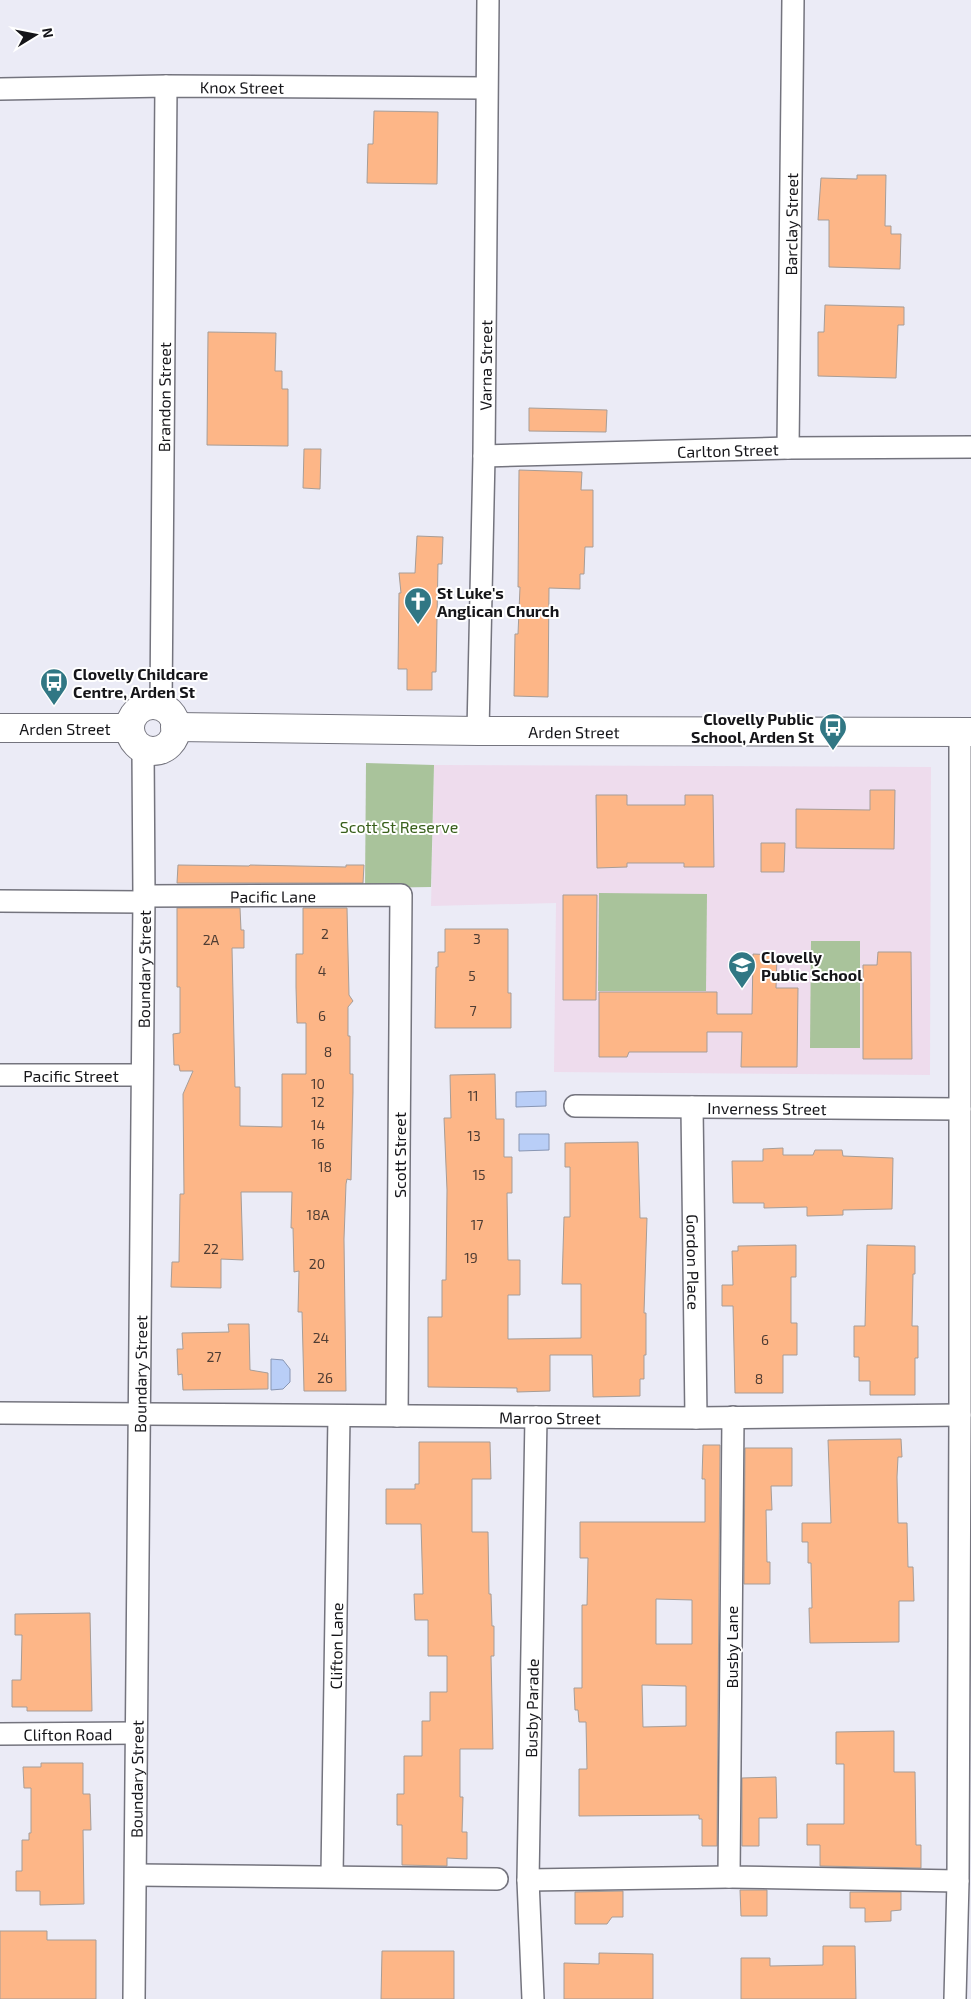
<svg xmlns="http://www.w3.org/2000/svg" width="971" height="1999" viewBox="0 0 971 1999" font-family="'Exo 2',sans-serif">
<style>
.education{fill:#eedced}
.green{fill:#a9c39b}
.water{fill:#b9cef7;stroke:#8896b4}
.building{fill:#fdb687;stroke:#a79d97;fill-rule:evenodd}
.lines{fill:none;stroke-linecap:round;stroke-linejoin:round}
.minor-casing{stroke:#74747e;stroke-width:24}
.major-casing{stroke:#74747e;stroke-width:30}
.minor{stroke:#fff;stroke-width:21}
.major{stroke:#fff;stroke-width:28}
.labels{text-anchor:middle;dominant-baseline:central;stroke-width:4;stroke-linejoin:round;paint-order:stroke}
.number-label{font-size:14px;fill:#4f3d34}
.street-label{font-size:16px;fill:#151519;stroke:#fff}
.poi-label{font-size:16px;font-weight:bold;fill:#151519;stroke:#fff;text-anchor:start}
.park-label{font-size:16px;fill:#39601c;stroke:#fff}
</style>
<rect width="100%" height="100%" fill="#ebebf6"/>
<path class="education" d="M434,765l497,2 -1,308 -376,-3 2,-169 -125,3z"/>
<g class="green">
<path d="M366,763l68,2 -3,122 -66,1z"/>
<path d="M599,893l108,1 -1,97h-108z"/>
<path d="M811,941h49v107h-50z"/>
</g>
<g class="water">
<path d="M546,1091v15l-30,1v-15z"/>
<path d="M519,1134h30v16l-30,1z"/>
<path d="M271,1359l12,1 7,9v13l-7,7 -12,1z"/>
</g>
<g class="building">
<path d="M374,111l64,1 -1,72 -70,-1 1,-39h5z"/>
<path d="M857,175h29l-1,51h6v8h10l-1,35 -71,-2v-47h-11l3,-42 36,1z"/>
<path d="M825,305l79,2v18h-6l-2,53 -78,-2v-44h6z"/>
<path d="M208,332l68,1 -1,38h7v18h6v57l-81,-1z"/>
<path d="M529,408l78,2 -1,22 -77,-1z"/>
<path d="M304,449h17l-1,40 -17,-1z"/>
<path d="M519,470l63,2 -1,18h12v57h-8l-1,27h-4v15l-31,-1 -1,109 -34,-1 1,-62h3l2,-47h-2z"/>
<path d="M417,536l26,1 -1,27h-4l-2,108h-4v18h-25v-21h-9l1,-76h2l-2,-20h16z"/>
<path d="M870,790h25l-1,59 -98,-1v-39l74,1z"/>
<path d="M596,795h31v10h58v-10h28l1,72h-30v-4h-57v4l-30,1z"/>
<path d="M761,843h24l-1,29h-23z"/>
<path d="M178,865l71,1 1,-1 96,2v-2h18l-1,18h-186z"/>
<path d="M563,895h34l-1,105h-33z"/>
<path d="M177,908h63l1,22h3v18h-12l3,139h5v39l42,1v-53h24v-51h-9l-1,-36v-33h7v-46h44l2,87 4,6 -5,6v29h2v38h3v18l-2,88 -4,-1 -1,5 -2,55 2,152h-42l-2,-79h-4l1,-41 -5,1 -1,-44h-2l1,-36h-51l2,68 -22,-1v29l-50,-1 1,-25h7l1,-68h4l-1,-100 10,-23h-13l-1,-6h-5l-1,-31 7,-1v-46h-3z"/>
<path d="M445,929h63v64h3v35h-76l1,-61h2v-15h7z"/>
<path d="M878,952h33l1,107h-49v-94h14z"/>
<path d="M753,954l24,1 -1,33h22l-1,79h-56l1,-35h-35v20h-78l-2,5h-28v-65h118v22h35z"/>
<path d="M495,1074l1,45h8v38h8v36h-5l1,67h12v35h-12v44l73,-1v-54h-19l2,-67h6v-50h-5v-24l73,-1 2,76h7l-3,95h2v42h-2v24h-4v17l-47,1 -1,-42h-42v36l-33,1v-4l-89,-1v-70h14v-37h4l1,-90 -3,-72h7l-1,-43z"/>
<path d="M783,1148v7h30l2,-5h27l1,6 50,2 -1,51 -49,1v5l-36,1v-9l-43,1v-5h-31l-1,-42h31v-12z"/>
<path d="M796,1245v32h-5v46h6v32h-14v38h-48l-2,-87h-11v-21h11l-1,-34h6v-5z"/>
<path d="M867,1245l48,1v28h-2l-1,52h6v32h-3v37h-45v-14h-11v-24h-5v-31h11z"/>
<path d="M228,1324h21l1,46 18,3v16l-85,1 -1,-16 -4,1 -1,-26h6l-1,-16 47,-1z"/>
<path d="M901,1439l1,18h-4l-1,20 1,46h9l1,44h5l1,34h-15v41l-89,1 -1,-35h3l-1,-45h-3v-21h-6v-19h29l-3,-83z"/>
<path d="M419,1442h71l1,37h-19v53h16l1,62h2l1,32h2v30h-3l2,93h-33v48h3l-1,35h5v27l-20,-1v8l-45,-1v-40h-5v-31h7v-38h18v-35h8v-29h17v-36h-19v-36h-13l-1,-26h9l-2,-70h-35v-35h29v-5h4z"/>
<path d="M703,1445h17v3l-3,398h-15v-27h-3v-4l-120,1v-47h8l-1,-47h-7l-1,-12h-3l-1,-22h8v-83h5l1,-47h-8v-36h125v-43h-3zM656,1599l36,1v44h-36zM642,1685l44,1v40l-43,1z"/>
<path d="M745,1448h47v38h-21l1,24h-6l1,52h3v22h-26z"/>
<path d="M90,1613l2,98h-65v-4h-15v-27h9l1,-45h-7v-21z"/>
<path d="M894,1731v41h21l1,73h5v23l-101,-2v-21h-13v-21h37v-60h-8v-32z"/>
<path d="M41,1763h42v31h7l1,36h-8l1,74 -44,1v-14h-24v-20h6v-31h7v-7h2v-45h-7l-1,-21h18z"/>
<path d="M776,1777l1,41h-18v28h-17v-68z"/>
<path d="M740,1890h27v26h-26z"/>
<path d="M623,1891v26h-11l-5,7h-32v-32z"/>
<path d="M850,1892h51v18l-10,1v10l-26,1v-14h-15z"/>
<path d="M0,1931h47v9h49v59h-96z"/>
<path d="M823,1946h32l1,53h-115v-41h29v8l53,-1z"/>
<path d="M382,1951h72v48h-73z"/>
<path d="M599,1953l54,1v45h-89v-36l35,1z"/>
</g>
<g class="lines">
<g class="minor-casing">
<g id="minor">
<path id="s1" d="M0,89l166,-3 320,2"/>
<path id="s2" d="M788,448l5,-448"/>
<path id="s3" d="M484,456l304,-8 183,-1"/>
<path id="s4" d="M161,707l5,-621"/>
<path id="s5" d="M478,731l6,-275 4,-456"/>
<path id="s6" d="M144,896l257,-1 -4,521"/>
<path d="M0,901l144,1"/>
<path id="s7" d="M0,1075h141"/>
<path id="s8" d="M575,1106l385,3"/>
<path id="s9" d="M692,1107l4,311"/>
<path id="s10" d="M0,1413l696,5 264,-3"/>
<path d="M733,1417l-4,460 229,4"/>
<path id="s11" d="M0,1734l136,-1"/>
<path d="M136,1875l361,4"/>
<path id="s12" d="M332,1875l7,-459"/>
<path d="M528,1880l201,-3"/>
<path id="s13" d="M134,1999l10,-1103 -1,-146"/>
<path id="s14" d="M533,1999l-5,-119 8,-463"/>
<path d="M955,1999l3,-118 2,-466v-683"/>
</g>
</g>
<g class="major-casing">
<g id="major">
<circle cx="153" cy="728" r="23"/>
<path id="s15" d="M175,727l303,4 493,1"/>
<path id="s16" d="M0,728h130"/>
</g>
</g>
<use href="#minor" class="minor"/>
<use href="#major" class="major"/>
</g>
<defs>
<g id="church-pin" transform="scale(1.4375)"><path d="M0 17L-7.5 6A9.5 9.5 0 1 1 7.5 6Z" fill="#317784" stroke="#fff"/><path d="M-1.2-6h2.4v3.5h3.3v2.4h-3.3V6h-2.4V-.1h-3.3v-2.4h3.3Z" fill="#fff"/></g>
<g id="bus-pin" transform="scale(1.4375)"><path d="M0 17L-7.5 6A9.5 9.5 0 1 1 7.5 6Z" fill="#317784" stroke="#fff"/><path d="M-5-6H5V4H4V6H2V4H-2V6H-4V4H-5ZM-3.5-4V0h7V-4ZM-3.5 1.2v1.5H-2V1.2ZM2 1.2v1.5H3.5V1.2Z" fill="#fff"/></g>
<g id="school-pin" transform="scale(1.4375)"><path d="M0 17L-7.5 6A9.5 9.5 0 1 1 7.5 6Z" fill="#317784" stroke="#fff"/><path d="M0-5L7-2L0 1L-7-2ZM-4 1L0 2.5L4 1V4Q0 6-4 4Z" fill="#fff"/></g>
</defs>
<g fill-rule="evenodd">
<use href="#church-pin" x="418" y="601"/>
<use href="#bus-pin" x="54" y="682"/>
<use href="#bus-pin" x="833" y="727"/>
<use href="#school-pin" x="742" y="965"/>
</g>
<g class="labels">
<g class="number-label">
<text x="325" y="933">2</text>
<text x="477" y="938">3</text>
<text x="211" y="939">2A</text>
<text x="322" y="970">4</text>
<text x="472" y="975">5</text>
<text x="473" y="1010">7</text>
<text x="322" y="1015">6</text>
<text x="328" y="1051">8</text>
<text x="318" y="1083">10</text>
<text x="473" y="1095">11</text>
<text x="318" y="1101">12</text>
<text x="318" y="1124">14</text>
<text x="474" y="1135">13</text>
<text x="318" y="1143">16</text>
<text x="325" y="1166">18</text>
<text x="479" y="1174">15</text>
<text x="318" y="1214">18A</text>
<text x="477" y="1224">17</text>
<text x="211" y="1248">22</text>
<text x="471" y="1257">19</text>
<text x="317" y="1263">20</text>
<text x="321" y="1337">24</text>
<text x="765" y="1339">6</text>
<text x="214" y="1356">27</text>
<text x="325" y="1377">26</text>
<text x="759" y="1378">8</text>
</g>
<g class="street-label">
<text stroke="none"><textPath href="#s1" startOffset="242">Knox Street</textPath></text>
<text stroke="none"><textPath href="#s2" startOffset="224">Barclay Street</textPath></text>
<text stroke="none"><textPath href="#s5" startOffset="366">Varna Street</textPath></text>
<text stroke="none"><textPath href="#s4" startOffset="310">Brandon Street</textPath></text>
<text stroke="none"><textPath href="#s3" startOffset="244">Carlton Street</textPath></text>
<text stroke="none"><textPath href="#s16" startOffset="65">Arden Street</textPath></text>
<text stroke="none"><textPath href="#s15" startOffset="399">Arden Street</textPath></text>
<text stroke="none"><textPath href="#s6" startOffset="129">Pacific Lane</textPath></text>
<text stroke="none"><textPath href="#s13" startOffset="1030">Boundary Street</textPath></text>
<text stroke="none"><textPath href="#s7" startOffset="71">Pacific Street</textPath></text>
<text stroke="none"><textPath href="#s8" startOffset="192">Inverness Street</textPath></text>
<text transform="translate(399 1155) rotate(-90)">Scott Street</text>
<text stroke="none"><textPath href="#s9" startOffset="155">Gordon Place</textPath></text>
<text stroke="none"><textPath href="#s13" startOffset="625">Boundary Street</textPath></text>
<text stroke="none"><textPath href="#s10" startOffset="550">Marroo Street</textPath></text>
<text stroke="none"><textPath href="#s12" startOffset="229">Clifton Lane</textPath></text>
<text transform="translate(731 1647) rotate(-90)">Busby Lane</text>
<text stroke="none"><textPath href="#s14" startOffset="291">Busby Parade</textPath></text>
<text stroke="none"><textPath href="#s11" startOffset="68">Clifton Road</textPath></text>
<text stroke="none"><textPath href="#s13" startOffset="220">Boundary Street</textPath></text>
</g>
<g class="poi-label">
<text x="437" y="592">St Luke's<tspan x="437" dy="18">Anglican Church</tspan></text>
<text x="73" y="673">Clovelly Childcare<tspan x="73" dy="18">Centre, Arden St</tspan></text>
<text x="814" y="718" text-anchor="end">Clovelly Public<tspan x="814" dy="18">School, Arden St</tspan></text>
<text x="761" y="956">Clovelly<tspan x="761" dy="18">Public School</tspan></text>
</g>
<g class="park-label">
<text x="399" y="826">Scott St Reserve</text>
</g>
</g>
<g transform="translate(35 35) rotate(80)" stroke="#ffffff" stroke-width="4" paint-order="stroke">
<path d="M0-4L9 19L0 12L-9 19Z" fill="#151519"/>
<text y="-8" font-size="14" font-weight="bold" text-anchor="middle" fill="#151519">N</text>
</g>
</svg>
